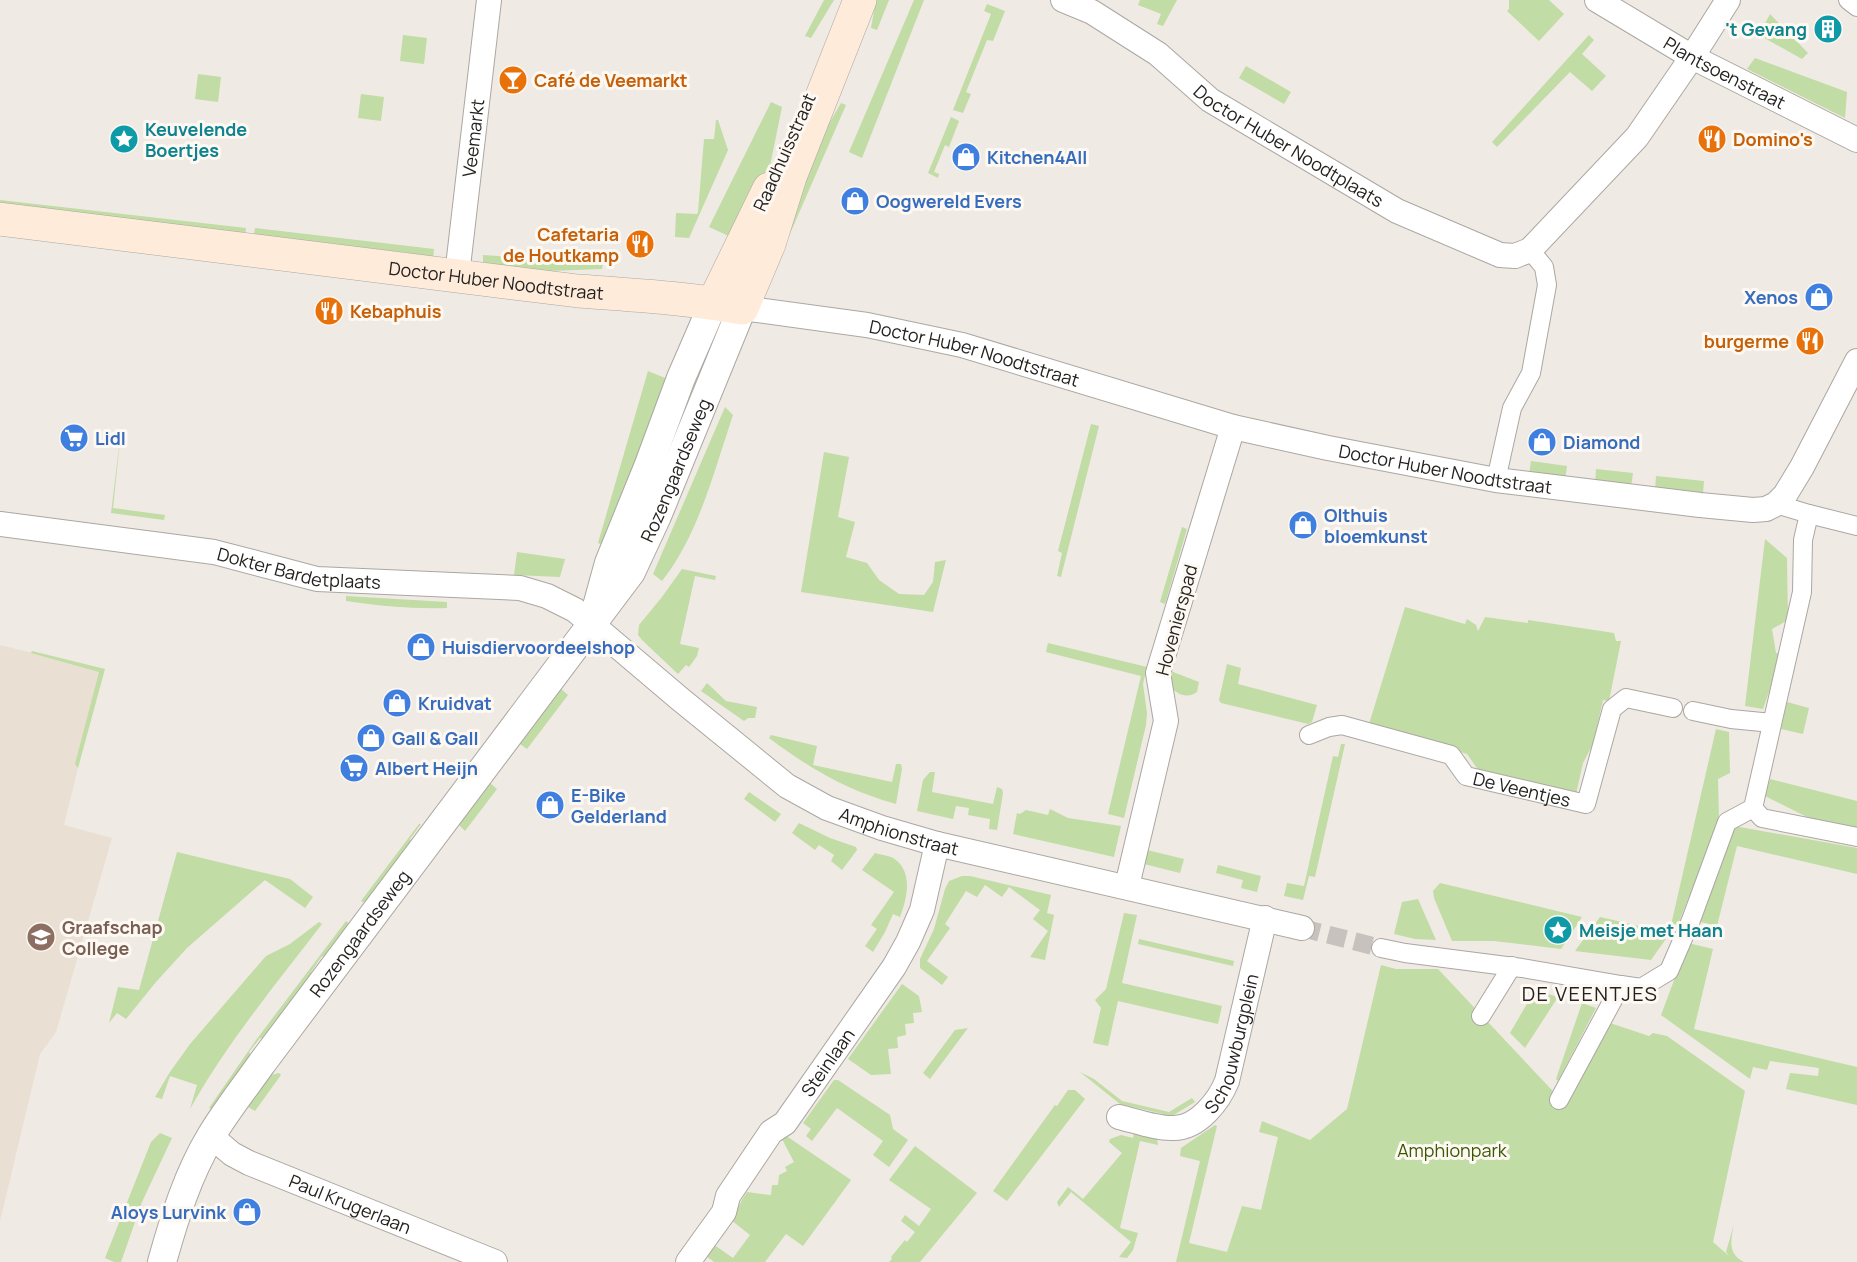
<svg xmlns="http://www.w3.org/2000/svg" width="1857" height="1262" viewBox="0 0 1857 1262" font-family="Manrope,sans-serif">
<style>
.built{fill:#e9dfd3}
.green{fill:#c1dca4}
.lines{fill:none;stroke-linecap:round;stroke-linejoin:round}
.pedestrian-tunnel{stroke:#c7c2bd;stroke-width:18;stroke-dasharray:18 9;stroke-linecap:butt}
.pedestrian-casing{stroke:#aca7a2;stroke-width:20}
.minor-casing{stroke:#aca7a2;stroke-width:26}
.tertiary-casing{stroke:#aca7a2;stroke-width:30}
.secondary-casing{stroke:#aca7a2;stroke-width:34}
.pedestrian{stroke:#fff;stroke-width:18}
.minor{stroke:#fff;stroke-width:24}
.tertiary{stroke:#fff;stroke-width:28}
.secondary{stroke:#ffebda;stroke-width:33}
.labels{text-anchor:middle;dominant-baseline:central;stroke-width:6;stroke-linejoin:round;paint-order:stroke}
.culture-label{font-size:18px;font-weight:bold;fill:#0d838f;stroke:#fdf8f2;text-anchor:start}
.street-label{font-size:18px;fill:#242220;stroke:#fdf8f2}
.food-label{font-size:18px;font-weight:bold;fill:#c56008;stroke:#fdf8f2;text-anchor:start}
.shop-label{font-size:18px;font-weight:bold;fill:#366cbe;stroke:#fdf8f2;text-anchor:start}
.education-label{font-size:18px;font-weight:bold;fill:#785e54;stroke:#fdf8f2;text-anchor:start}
.park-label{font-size:18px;fill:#3a5801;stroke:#fdf8f2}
.neighbourhood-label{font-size:20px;letter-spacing:1.5px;fill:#242220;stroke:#fdf8f2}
</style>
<rect width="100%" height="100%" fill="#f0eae4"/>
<path class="built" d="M0,645l102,25 -38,155 48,13 -56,194 -16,22 -40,167z"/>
<g class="green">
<path d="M824,0h10l-23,38 -6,-2z"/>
<path d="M876,0h13l-12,30 -6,-2z"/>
<path d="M914,0h10l-62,158 -13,-6z"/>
<path d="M1140,0h37l-14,26 -6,-2 4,-10 -23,-9z"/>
<path d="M1509,0h40l15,14 -25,27 -32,-30 2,-2z"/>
<path d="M987,4l18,7 -12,30 -6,-1 -21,52 5,2 -8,19 -10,-3 38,-96 -7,-3z"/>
<path d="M1770,14l38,39 -6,6 -43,-24z"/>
<path d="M403,35l24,3 -3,26 -24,-3z"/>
<path d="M1589,35l5,5 -12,14 24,22 -14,15 -22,-19 -73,75 -5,-5z"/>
<path d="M1755,58l92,34 -2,26 -98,-49z"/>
<path d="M1246,66l45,26 -7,12 -45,-26z"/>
<path d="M198,74l23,3 -3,25 -23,-3z"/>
<path d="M361,94l23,3 -3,24 -23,-3z"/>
<path d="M771,102l11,5 -12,59 -24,48 -15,23 -22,-10z"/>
<path d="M841,103l5,2 -57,131 11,-63z"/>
<path d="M951,117l8,4 -10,26 -4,-2 -11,27 5,2 -1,4 -10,-5z"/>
<path d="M716,120h2l10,30 -39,88 -14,-1 1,-24 21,1 1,-2 6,-73h10z"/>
<path d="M0,200l246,28 -1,10 -245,-28z"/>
<path d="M255,228l179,21 -1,12 -24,-8 -155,-18z"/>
<path d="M483,255l113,7 7,1 -1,6 -53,2 -66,-5z"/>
<path d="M648,371l22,9 -63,167 -9,-4z"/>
<path d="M725,407l8,8c-19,56 -34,119 -71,166l-9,-7z"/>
<path d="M122,422l-9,86 52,7 -1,5 -53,-7z"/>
<path d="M1091,424l8,2 -38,151 -4,-1 5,-23 -4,-2z"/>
<path d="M824,452l25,5 -11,60 17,5 -9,35 21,6 12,17 20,14 25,1 9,-13 2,-20 11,-2 -13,52 -132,-20z"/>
<path d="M1531,461l36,5 -2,14 -36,-5z"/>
<path d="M1596,469l37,4 -2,14 -36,-4z"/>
<path d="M1656,476l48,5 -1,13 -48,-4z"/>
<path d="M1182,527l5,2 -22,75 -5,-2z"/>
<path d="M1765,539l22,19 1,62 -16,9 4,24 6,1 -19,55 -18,-3z"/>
<path d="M517,552l48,7 -5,18 -46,-2z"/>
<path d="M682,569l34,7 -1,4 -20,-4 -15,68 19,4 -2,8 -8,11 -3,-2 -8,9 -36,-34 -4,-5 1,-10 23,-28z"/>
<path d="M346,596l101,6v6c-34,1 -67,-2 -101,-7z"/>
<path d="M1405,607l60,17 2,-5 9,6 2,6 7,-14 43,6v-3l86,13 2,8h5l-12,60 -6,-1 -10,44 -10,19 -7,31 -97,-23 -12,-17 -98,-30z"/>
<path d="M1048,643l99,24 -4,17 4,29 -1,12 -22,93 -16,-4 33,-138 -95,-24z"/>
<path d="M32,651l73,18 -27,99 -3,-4 24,-92 -68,-19z"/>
<path d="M1227,664l14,4 -3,16 79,21 -5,17 -4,2 -87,-21 -2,-3z"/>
<path d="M1168,670l31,12 -2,10c-11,8 -21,1 -29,-7z"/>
<path d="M707,683l19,18 31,6 -2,11h-7l-4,3 -43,-30z"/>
<path d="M561,689l7,6 -41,54 -7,-5z"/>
<path d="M1787,702l22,6 -6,26 -22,-5z"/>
<path d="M1716,729l13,3 1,41 -12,6 1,41 -42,107 -6,-2z"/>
<path d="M771,735l46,11 -4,19 79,17 4,-18h5l1,5 -6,35c-48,-13 -87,-36 -127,-66z"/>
<path d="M1341,744h4l-30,133 -6,-1 -6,24 -19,-4 3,-13 17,3 29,-130 5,1z"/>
<path d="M930,772h5l-3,20 61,12 4,-17 5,2 1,4 -6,37 -8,-1 1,-10 -22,-4 1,-7 -13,-2 -3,13 -36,-8 6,-31z"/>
<path d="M1770,779l87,22v28l-40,-7 -52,-26z"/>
<path d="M490,783l7,6 -32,42 -6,-6z"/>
<path d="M749,792l32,22 -6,8 -31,-23z"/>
<path d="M1050,809l18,9 53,8 -7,31 -101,-23 4,-21 3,1 6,-4 22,5z"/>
<path d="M799,823l31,15 26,9 1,3 -15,20 -11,-9 3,-6 -15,-10 -4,5 -23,-17z"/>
<path d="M419,824h2l-11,15 2,4 -46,61 -5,-3z"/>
<path d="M1734,826l123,22v26l-120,-28 -20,80 -20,-5z"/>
<path d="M1147,850l37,9 -4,14 -36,-9z"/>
<path d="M177,852l113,27 23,18 -8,11 -40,-28 -78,68 -31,34 -30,37 -9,-6 -8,10 9,-36 21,3z"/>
<path d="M875,853c6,2 13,2 18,5 21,13 14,41 7,59l-7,-3 -8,18 -12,20 -8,-6 12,-17 -6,-4 23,-33 -32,-22z"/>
<path d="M1218,865l43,11 -4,16 -16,-4 2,-8 -27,-7z"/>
<path d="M962,876h8l81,19 -4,18 7,2 -9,45 -15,-3 18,-26 -15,-12 7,-9 -31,-23 -7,10 -17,-12 -8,12 -11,-6 -21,33 5,4 -23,33 21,16 -6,8 -22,-17v-9l14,-30 11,-40 4,-8z"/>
<path d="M1440,883l142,34 -21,32 -67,-8h-42l-18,-43 -1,-7z"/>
<path d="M1418,899l18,41 -21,-1 -21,-5 8,-32z"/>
<path d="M1124,913l13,2 -15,68 100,23 -4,18 -100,-23 -10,45 -15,-3 8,-35 -6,-8 11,-11z"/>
<path d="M1600,917l70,16 -19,27 -76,-9z"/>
<path d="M346,921l5,4 -26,33 -3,-2 -11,16 2,2 -50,65 -3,-1 -11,14 3,4 -37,54 -6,-2 47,-68z"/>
<path d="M319,922l3,2c-46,60 -95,119 -132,185l7,-24 -27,-9 -8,23 -7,-2 15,-25 20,-28 76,-88 24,-12z"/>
<path d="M1139,939l95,22 -1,5 -95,-22z"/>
<path d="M1688,943l25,6 -19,80 163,38v38l-71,-16 4,-16 28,3 1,-8 -49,-7 -3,9 -14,-3 -3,12 -89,-64z"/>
<path d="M1381,965l15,4h42l128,136 44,-82 39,13 4,-3 14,3 78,55 -32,151 16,14 -3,-4 8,-28c-3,16 -7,29 10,38h-568l24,-101 -20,-5 1,-8 34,-23 2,1 -28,117 38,9 15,-46 19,4 17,-73 -19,-5 3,-11 48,19 37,-31z"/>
<path d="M902,984l17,12 3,16 -9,1 1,10 -9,1 1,11 -9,2 1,11 -10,1 3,25 -20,1 -23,-16z"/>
<path d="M1535,990l23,7 -33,51 -15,-15z"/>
<path d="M1582,1003l14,5 -38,73 -2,-2z"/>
<path d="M968,1028l-38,51 -7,-6 32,-43z"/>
<path d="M1080,1072l14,7 28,22 47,11 23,-14 3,4 -23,14 -52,-12z"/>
<path d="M279,1073l2,2 -26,36 -7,-4 23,-32z"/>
<path d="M834,1080h4l52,35 3,14 15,11 -19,27 -16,-12 10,-14 -46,-33 -25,33 -6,-5 5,-7 -8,-6z"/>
<path d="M1068,1090h7l10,9 -78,102 -14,-10 62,-86 2,1z"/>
<path d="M160,1133l12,5 -30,64 -21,60h-7l-9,-4 46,-116z"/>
<path d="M1134,1133l23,6 1,6 -18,-4 -20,87 18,5 -5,17 -6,8 -8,-1 12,-15 -60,-50 -12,15 -2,-5 11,-15 15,12 39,-46 -13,-11 1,-3 11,-4 12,3z"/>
<path d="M785,1135l66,45 -48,66 -17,-12 -21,28h-51l-9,-7 8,-11 20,14 17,-23 -19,-15c6,-9 9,-18 16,-28l24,3 1,-10h6l1,-10 8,-4 -2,-4 9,-5 -12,-23z"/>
<path d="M915,1146l62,47 -57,69h-31l3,-3 -1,-2 14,-17 2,2 8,-10 -14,-11 4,-6 14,11 12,-17 -42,-29z"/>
</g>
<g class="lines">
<path class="pedestrian-tunnel" d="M1302,928l79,20"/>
<g class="pedestrian-casing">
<g id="pedestrian">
<path d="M1848,0l9,7"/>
<path d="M1496,480l16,-72 19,-35 16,-88 -3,-18 -14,-17"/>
<path d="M1809,514l48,12"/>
<path d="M1693,711l38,8 41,4"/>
<path id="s1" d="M1309,735l20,-8 13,-2 109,30 15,21 120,28 26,-95 14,-11 47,10"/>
<path d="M1753,808l9,10 95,19"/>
<path d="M1381,948l24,5 117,15 99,17"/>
<path d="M1481,1016l31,-50"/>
<path d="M1559,1100l62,-115 20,3 28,-17 22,-51 36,-98 26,-14 49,-216 1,-52 6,-26 -33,-10"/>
</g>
</g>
<g class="minor-casing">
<g id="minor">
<path id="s2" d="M1063,0l29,12 66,42 52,46 187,111 103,44 15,1 15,-6 107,-113 55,-80 36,-57"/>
<path id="s3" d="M1597,0l95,57 165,83"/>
<path id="s4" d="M457,275l32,-275"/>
<path id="s5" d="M742,308l125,17 95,20 271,82 95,21 168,32 204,25 53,5 13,-1 10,-5 9,-9 17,-28 55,-106"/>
<path id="s6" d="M0,524l214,28 103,27 203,9 27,8 28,14 105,89 107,87 40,22 55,20 55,16 365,84"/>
<path d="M1127,886l39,-165 -8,-48 75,-246"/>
<path id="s7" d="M1119,1117c17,4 38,12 55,11 24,0 45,-27 53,-47l38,-163"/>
<path id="s8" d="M211,1136l21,18 17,9 246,99"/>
<path id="s9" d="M688,1262l36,-50 4,-16 43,-64 14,-9 109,-156 14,-25 14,-32 15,-66"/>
</g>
</g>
<g class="tertiary-casing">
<g id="tertiary">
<path d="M596,610l13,-47 39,-96 33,-89 33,-76"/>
<path id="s10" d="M162,1262c12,-43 26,-88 49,-126 15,-25 34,-49 51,-73l369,-491 26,-56 85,-208"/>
</g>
</g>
<g class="secondary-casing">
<g id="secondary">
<path id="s11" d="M0,219l578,72c55,4 110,7 164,17l27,-64 21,-67 70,-177"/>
<path d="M714,302l55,-113"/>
</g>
</g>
<use href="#pedestrian" class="pedestrian"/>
<use href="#minor" class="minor"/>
<use href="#tertiary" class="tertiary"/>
<use href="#secondary" class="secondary"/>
</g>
<defs>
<g id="building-disc" transform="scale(1.5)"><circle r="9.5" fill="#0f9aa8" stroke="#fdf8f2"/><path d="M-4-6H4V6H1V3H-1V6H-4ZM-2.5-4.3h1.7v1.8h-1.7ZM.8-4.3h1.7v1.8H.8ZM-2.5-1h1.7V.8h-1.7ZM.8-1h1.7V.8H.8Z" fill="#fff"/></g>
<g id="bar-disc" transform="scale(1.5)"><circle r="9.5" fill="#e8710a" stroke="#fdf8f2"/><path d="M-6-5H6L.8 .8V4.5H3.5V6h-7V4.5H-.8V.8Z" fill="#fff"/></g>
<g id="sight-disc" transform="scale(1.5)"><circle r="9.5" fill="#0f9aa8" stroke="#fdf8f2"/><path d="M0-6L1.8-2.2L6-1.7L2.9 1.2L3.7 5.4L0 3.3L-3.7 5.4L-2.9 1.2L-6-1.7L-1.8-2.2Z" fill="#fff"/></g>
<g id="restaurant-disc" transform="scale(1.5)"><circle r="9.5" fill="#e8710a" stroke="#fdf8f2"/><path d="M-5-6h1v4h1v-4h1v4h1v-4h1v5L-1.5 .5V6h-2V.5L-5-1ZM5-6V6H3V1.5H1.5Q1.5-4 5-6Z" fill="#fff"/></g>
<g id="shop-disc" transform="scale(1.5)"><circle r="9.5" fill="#3f7fe0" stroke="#fdf8f2"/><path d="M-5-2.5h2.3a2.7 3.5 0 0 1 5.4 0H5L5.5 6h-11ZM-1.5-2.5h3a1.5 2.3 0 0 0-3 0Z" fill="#fff"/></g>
<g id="supermarket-disc" transform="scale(1.5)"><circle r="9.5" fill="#3f7fe0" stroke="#fdf8f2"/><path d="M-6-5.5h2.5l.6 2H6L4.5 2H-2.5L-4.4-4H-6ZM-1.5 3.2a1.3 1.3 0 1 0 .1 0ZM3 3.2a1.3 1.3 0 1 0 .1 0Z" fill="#fff"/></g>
<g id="school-disc" transform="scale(1.5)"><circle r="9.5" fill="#8d6e63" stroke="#fdf8f2"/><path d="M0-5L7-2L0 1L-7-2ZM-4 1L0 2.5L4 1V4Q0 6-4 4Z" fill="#fff"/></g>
</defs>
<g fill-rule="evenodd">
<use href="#building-disc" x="1828" y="29"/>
<use href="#bar-disc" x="513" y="80"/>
<use href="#sight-disc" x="124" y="139"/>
<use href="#restaurant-disc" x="1712" y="139"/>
<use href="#shop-disc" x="966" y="157"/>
<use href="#shop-disc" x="855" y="201"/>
<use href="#restaurant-disc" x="640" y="244"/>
<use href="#shop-disc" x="1819" y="297"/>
<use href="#restaurant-disc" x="329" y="311"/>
<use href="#restaurant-disc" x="1810" y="341"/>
<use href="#supermarket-disc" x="74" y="438"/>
<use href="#shop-disc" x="1542" y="442"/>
<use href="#shop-disc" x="1303" y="525"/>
<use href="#shop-disc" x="421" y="647"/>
<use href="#shop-disc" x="397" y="703"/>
<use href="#shop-disc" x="371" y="738"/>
<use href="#supermarket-disc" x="354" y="768"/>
<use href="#shop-disc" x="550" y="805"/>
<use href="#sight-disc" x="1558" y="930"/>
<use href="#school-disc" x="41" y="937"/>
<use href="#shop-disc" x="247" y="1212"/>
</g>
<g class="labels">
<g class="culture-label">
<text x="1807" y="29" text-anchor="end">'t Gevang</text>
<text x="145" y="129">Keuvelende<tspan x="145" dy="21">Boertjes</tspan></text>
<text x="1579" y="930">Meisje met Haan</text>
</g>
<g class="street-label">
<text stroke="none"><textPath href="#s3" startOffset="147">Plantsoenstraat</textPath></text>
<text stroke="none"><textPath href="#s4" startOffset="138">Veemarkt</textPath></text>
<text stroke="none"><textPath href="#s2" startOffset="270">Doctor Huber Noodtplaats</textPath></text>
<text transform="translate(784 152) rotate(-66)">Raadhuisstraat</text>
<text stroke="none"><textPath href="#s11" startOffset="500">Doctor Huber Noodtstraat</textPath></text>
<text stroke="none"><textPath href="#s5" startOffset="237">Doctor Huber Noodtstraat</textPath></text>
<text stroke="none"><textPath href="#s5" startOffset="723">Doctor Huber Noodtstraat</textPath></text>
<text stroke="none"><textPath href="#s10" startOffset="950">Rozengaardseweg</textPath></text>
<text stroke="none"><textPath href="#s6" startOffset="303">Dokter Bardetplaats</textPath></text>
<text transform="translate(1176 620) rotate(-75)">Hovenierspad</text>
<text stroke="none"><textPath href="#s1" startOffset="231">De Veentjes</textPath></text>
<text stroke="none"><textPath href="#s6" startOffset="982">Amphionstraat</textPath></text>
<text stroke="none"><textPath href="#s10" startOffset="387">Rozengaardseweg</textPath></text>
<text stroke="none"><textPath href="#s7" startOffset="168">Schouwburgplein</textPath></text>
<text stroke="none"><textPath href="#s9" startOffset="246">Steinlaan</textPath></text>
<text stroke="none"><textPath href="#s8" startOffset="156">Paul Krugerlaan</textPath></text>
</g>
<g class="food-label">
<text x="534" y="80">Café de Veemarkt</text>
<text x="1733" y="139">Domino's</text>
<text x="619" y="234" text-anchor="end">Cafetaria<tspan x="619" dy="21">de Houtkamp</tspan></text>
<text x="350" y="311">Kebaphuis</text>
<text x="1789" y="341" text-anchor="end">burgerme</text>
</g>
<g class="shop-label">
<text x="987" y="157">Kitchen4All</text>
<text x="876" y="201">Oogwereld Evers</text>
<text x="1798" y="297" text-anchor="end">Xenos</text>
<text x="95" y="438">Lidl</text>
<text x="1563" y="442">Diamond</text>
<text x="1324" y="515">Olthuis<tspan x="1324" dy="21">bloemkunst</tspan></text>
<text x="442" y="647">Huisdiervoordeelshop</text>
<text x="418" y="703">Kruidvat</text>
<text x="392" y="738">Gall &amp; Gall</text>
<text x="375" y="768">Albert Heijn</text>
<text x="571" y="795">E-Bike<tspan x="571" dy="21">Gelderland</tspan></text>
<text x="226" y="1212" text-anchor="end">Aloys Lurvink</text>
</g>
<g class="education-label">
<text x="62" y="927">Graafschap<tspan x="62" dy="21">College</tspan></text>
</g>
<g class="park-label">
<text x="1452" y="1150">Amphionpark</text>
</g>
<g class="neighbourhood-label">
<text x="1590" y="993">DE VEENTJES</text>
</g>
</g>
</svg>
